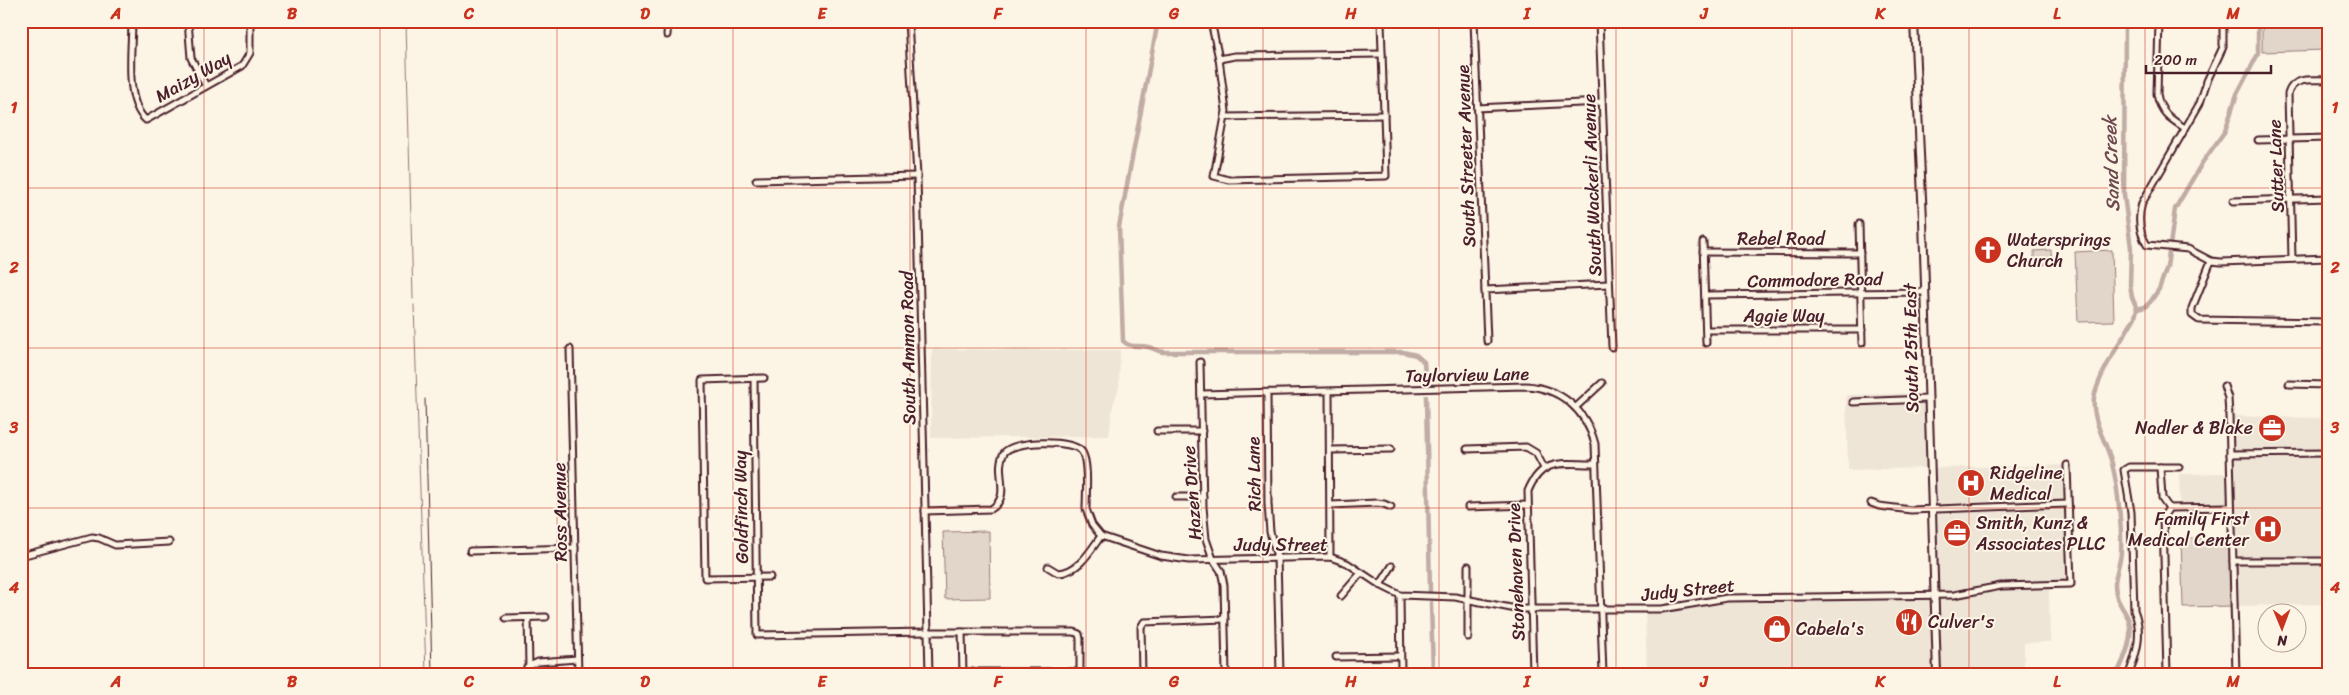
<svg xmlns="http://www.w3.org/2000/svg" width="2349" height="695" viewBox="0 0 2349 695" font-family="Sriracha,sans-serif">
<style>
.built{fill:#eee5d7}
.green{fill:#e2d5ca;stroke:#967a7a}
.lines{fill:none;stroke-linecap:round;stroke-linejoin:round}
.stream{stroke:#917474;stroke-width:1}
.canal{stroke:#c0aca5;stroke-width:4.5}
.minor-casing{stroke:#4a1f2b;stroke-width:9}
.major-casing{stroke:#4a1f2b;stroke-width:10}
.minor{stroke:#fcf5e5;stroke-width:5}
.major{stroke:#fcf5e5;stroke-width:6}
.rail{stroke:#4a1f2b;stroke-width:1}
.grid{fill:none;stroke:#c8321e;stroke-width:1;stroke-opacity:0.55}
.labels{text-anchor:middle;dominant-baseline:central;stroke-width:4;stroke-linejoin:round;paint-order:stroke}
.street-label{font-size:18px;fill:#4a1f2b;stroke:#fcf5e5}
.poi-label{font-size:18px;fill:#4a1f2b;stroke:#fcf5e5;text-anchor:start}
.water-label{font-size:19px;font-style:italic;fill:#6d4950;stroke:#fcf5e5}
.neatline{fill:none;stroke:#c8321e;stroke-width:2}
.grid-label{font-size:16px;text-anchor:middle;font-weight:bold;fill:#c8321e}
</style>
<rect width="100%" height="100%" fill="#fcf5e5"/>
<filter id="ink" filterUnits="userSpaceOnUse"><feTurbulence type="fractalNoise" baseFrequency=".02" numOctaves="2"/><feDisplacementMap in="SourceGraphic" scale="10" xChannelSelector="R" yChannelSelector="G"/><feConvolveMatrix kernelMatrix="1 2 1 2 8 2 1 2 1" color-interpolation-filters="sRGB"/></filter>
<g filter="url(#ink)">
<g class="built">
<path d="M932,349l188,1 -1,37 -6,18 -4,31 -178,2z"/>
<path d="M1927,393l3,75 137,-3 4,119 -22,1 1,57 -26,1v31h-377l-2,-65 82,-11 207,-3 -5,-127 -81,2 -2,-75z"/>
<path d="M2229,416l99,2v186l-94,2 -3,-99 -51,1 -1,-34 51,-1z"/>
</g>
<g class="green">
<path d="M2262,21h65v29l-65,2z"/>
<path d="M2051,250l1,14 -18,1v-14z"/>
<path d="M2112,250l2,71 -36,1 -3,-70z"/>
<path d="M989,531l1,67 -45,1 -2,-67z"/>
<path d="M2232,538l2,68 -51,1 -2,-68z"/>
</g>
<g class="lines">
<g class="stream">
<path d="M406,21l7,278"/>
<path d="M414,305l12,369"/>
</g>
<g class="canal">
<path d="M1158,21l-39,206 4,114c8,8 16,3 25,6 6,1 10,5 17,5h238l13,3 8,7 2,22"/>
<path d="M2137,309l8,-2 6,-6 8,-12 8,-22 8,-58 27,-46 23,-32 12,-37 21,-40v-33"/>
<path d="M1426,397l4,194"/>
<path d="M1431,603l2,71"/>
<path d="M2117,674c8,-16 19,-41 10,-58 -7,-13 -11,-15 -12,-31 0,-12 6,-23 6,-34 1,-21 -3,-63 -8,-83 -4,-23 -22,-46 -19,-70 4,-23 29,-60 41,-81l2,-8 -5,-12 -2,-12 1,-37 -7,-53 1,-174"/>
</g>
<g class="minor-casing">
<g id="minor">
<path d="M132,21c0,28 -8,80 14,99l96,-54 8,-13v-32"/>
<path d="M188,21l3,37 15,28"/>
<path d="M908,21l9,155 12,498"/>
<path d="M1211,21l8,38 7,52 -12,65 15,4 157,-4 -5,-155"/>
<path d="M1474,21l13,320"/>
<path d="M1599,21l13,326"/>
<path d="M2159,21l-2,73c3,18 13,25 28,34"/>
<path d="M2223,21v26l-16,34 -7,22 -58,100c-4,14 -3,29 5,42l41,4 23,12 10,1 107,-4"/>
<path d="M667,35l1,-14"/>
<path d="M1219,59l16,-3 147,-2"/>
<path d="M1477,108l125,-6"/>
<path d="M1225,117l159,-2"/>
<path d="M2258,140l70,-2"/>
<path d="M756,180l161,-4"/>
<path d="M2233,201l95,-3"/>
<path d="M1859,224l3,119"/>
<path d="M1703,242l3,101"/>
<path d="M1703,252l157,1"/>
<path d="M2292,259l-4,-165c5,-18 25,-14 40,-14"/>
<path d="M2211,261l-19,47v7l7,5 129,2"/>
<path d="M1485,290l124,-6"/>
<path d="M1705,295l220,-3"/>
<path d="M1706,330h156"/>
<path d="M570,349l8,325"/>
<path d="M1200,362l3,145 3,32 7,20 8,12 3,14 2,89"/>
<path d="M754,378l3,257 171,-3h146l5,2 1,5v35"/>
<path d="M764,378l-62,2 3,198 65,-1"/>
<path d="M2289,384l39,1"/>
<path d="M2224,386l4,12 1,18 7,258"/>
<path d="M1329,392l1,165"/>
<path d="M1267,393l1,111 2,28 7,25 3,117"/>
<path d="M1201,394l325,-8c35,2 60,24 69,58l8,230"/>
<path d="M1853,402l74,-3"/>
<path d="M1576,407l26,-24"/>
<path d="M1157,431h45"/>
<path d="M1467,449l59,-2 10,6 8,15"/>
<path d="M1330,450l61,-1"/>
<path d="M2230,454l98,-1"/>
<path d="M2160,467l2,31 7,10 -6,9 4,157"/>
<path d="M1176,497h27"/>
<path d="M1871,503l8,3 32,4 157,-6"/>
<path d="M1331,505l46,-2 7,1 7,3"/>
<path d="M1468,507l60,-2"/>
<path d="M2169,508l62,-1"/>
<path d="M925,511l66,-2c22,-13 2,-38 13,-56 8,-13 71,-14 78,-1 7,11 4,43 4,57l6,16 9,11 60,20 28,4 141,-3 17,6 33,22 20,10 55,2 61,12h146l65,-11 227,-3 47,-9 70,-2 -4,-119"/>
<path d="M470,551l105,-3"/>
<path d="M21,556l71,-19 7,1 16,7 54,-3"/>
<path d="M2233,561h95"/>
<path d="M1048,567l10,6c21,-1 32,-22 43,-37"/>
<path d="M1380,585l12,-19"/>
<path d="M1400,595l1,79"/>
<path d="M1341,596l20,-23"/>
<path d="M506,618l40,-1"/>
<path d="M528,618l1,48"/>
<path d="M962,632l1,42"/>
<path d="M1468,637v-71"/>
<path d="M1336,657l64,-1"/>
<path d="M963,672h117"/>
<path d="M524,674l3,-7 11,-5 39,-3"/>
<path d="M1142,674l-1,-47 3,-5 81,-3"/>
<path d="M1533,674l-5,-183c14,-34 35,-27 67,-27"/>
<path d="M2129,674c8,-21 14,-42 5,-64l-3,-98 -7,-42 5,-3h50"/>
</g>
</g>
<g class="major-casing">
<path id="major" d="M1914,21l9,199 14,454"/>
</g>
<use href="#minor" class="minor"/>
<use href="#major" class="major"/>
<path class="rail" d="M425,399l7,275"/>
</g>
</g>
<path class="grid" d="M204,21v653M380,21v653M557,21v653M733,21v653M910,21v653M1086,21v653M1263,21v653M1439,21v653M1616,21v653M1792,21v653M1969,21v653M2145,21v653M21,188h2307M21,348h2307M21,508h2307"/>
<defs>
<g id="church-disc" transform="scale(1.4375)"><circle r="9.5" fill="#c8321e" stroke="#fcf5e5"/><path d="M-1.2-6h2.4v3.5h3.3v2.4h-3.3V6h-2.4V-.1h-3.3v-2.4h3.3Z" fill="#fff"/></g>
<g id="office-disc" transform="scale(1.4375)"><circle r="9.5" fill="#c8321e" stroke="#fcf5e5"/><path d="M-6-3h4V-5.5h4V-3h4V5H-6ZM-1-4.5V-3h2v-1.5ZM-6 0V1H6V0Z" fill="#fff"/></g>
<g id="hospital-disc" transform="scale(1.4375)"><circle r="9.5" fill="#c8321e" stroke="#fcf5e5"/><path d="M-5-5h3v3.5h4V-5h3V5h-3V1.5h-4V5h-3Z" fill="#fff"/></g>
<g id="restaurant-disc" transform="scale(1.4375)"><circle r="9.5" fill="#c8321e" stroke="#fcf5e5"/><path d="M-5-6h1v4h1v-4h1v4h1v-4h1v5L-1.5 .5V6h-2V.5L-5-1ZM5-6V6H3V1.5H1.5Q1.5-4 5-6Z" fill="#fff"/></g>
<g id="shop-disc" transform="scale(1.4375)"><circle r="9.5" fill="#c8321e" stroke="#fcf5e5"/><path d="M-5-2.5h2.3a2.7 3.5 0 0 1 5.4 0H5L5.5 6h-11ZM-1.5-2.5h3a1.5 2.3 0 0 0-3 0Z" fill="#fff"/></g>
</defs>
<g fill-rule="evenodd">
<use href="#church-disc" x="1988" y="250"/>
<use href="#office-disc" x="2272" y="428"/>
<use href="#hospital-disc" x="1971" y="483"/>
<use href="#hospital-disc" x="2268" y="529"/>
<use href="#office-disc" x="1957" y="533"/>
<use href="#restaurant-disc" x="1909" y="622"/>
<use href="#shop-disc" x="1777" y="629"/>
</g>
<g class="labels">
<g class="street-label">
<text transform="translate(193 77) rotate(-30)">Maizy Way</text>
<text transform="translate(1466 156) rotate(-92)">South Streeter Avenue</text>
<text transform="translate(2276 166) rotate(-92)">Sutter Lane</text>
<text transform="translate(1592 185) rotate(-92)">South Wackerli Avenue</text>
<text x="1781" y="239">Rebel Road</text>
<text transform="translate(1815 280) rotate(-1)">Commodore Road</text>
<text x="1784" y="316">Aggie Way</text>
<text transform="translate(908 348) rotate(-91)">South Ammon Road</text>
<text transform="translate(1911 348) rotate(-91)">South 25th East</text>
<text transform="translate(1467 375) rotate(-1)">Taylorview Lane</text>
<text transform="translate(1254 474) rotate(-91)">Rich Lane</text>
<text transform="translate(1192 493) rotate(-94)">Hazen Drive</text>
<text transform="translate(741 507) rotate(-91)">Goldfinch Way</text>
<text transform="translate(560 512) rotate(-91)">Ross Avenue</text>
<text x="1281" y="545">Judy Street</text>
<text transform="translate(1516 572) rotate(-92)">Stonehaven Drive</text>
<text transform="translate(1688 590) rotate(-6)">Judy Street</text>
</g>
<g class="poi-label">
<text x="2007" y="240">Watersprings<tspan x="2007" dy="21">Church</tspan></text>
<text x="2253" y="428" text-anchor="end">Nadler &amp; Blake</text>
<text x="1990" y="473">Ridgeline<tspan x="1990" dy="21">Medical</tspan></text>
<text x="2249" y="519" text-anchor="end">Family First<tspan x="2249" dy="21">Medical Center</tspan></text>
<text x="1976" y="523">Smith, Kunz &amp;<tspan x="1976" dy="21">Associates PLLC</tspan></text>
<text x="1928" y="622">Culver's</text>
<text x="1796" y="629">Cabela's</text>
</g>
<g class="water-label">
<text transform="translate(2111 164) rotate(-92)">Sand Creek</text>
</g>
</g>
<rect width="2349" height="695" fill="none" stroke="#fcf5e5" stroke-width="55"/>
<g transform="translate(2282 628) rotate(179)"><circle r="24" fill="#fcf5e5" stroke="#b59f9b"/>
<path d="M0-4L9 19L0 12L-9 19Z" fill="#c8321e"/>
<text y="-8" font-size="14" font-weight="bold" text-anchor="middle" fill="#4a1f2b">N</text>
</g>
<path d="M2146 65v8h125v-8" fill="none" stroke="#4a1f2b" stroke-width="2.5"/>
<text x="2154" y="65" font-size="15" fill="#4a1f2b" stroke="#fcf5e5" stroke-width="4" paint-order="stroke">200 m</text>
<rect x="28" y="28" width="2294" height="640" class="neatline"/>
<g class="grid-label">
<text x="116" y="19">A</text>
<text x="292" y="19">B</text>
<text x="469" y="19">C</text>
<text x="645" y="19">D</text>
<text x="822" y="19">E</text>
<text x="998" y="19">F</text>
<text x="1174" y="19">G</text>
<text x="1351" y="19">H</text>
<text x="1527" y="19">I</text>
<text x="1704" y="19">J</text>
<text x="1880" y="19">K</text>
<text x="2057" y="19">L</text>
<text x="2233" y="19">M</text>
<text x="14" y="113">1</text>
<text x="2335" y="113">1</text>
<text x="14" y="273">2</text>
<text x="2335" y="273">2</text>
<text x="14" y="433">3</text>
<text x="2335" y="433">3</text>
<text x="14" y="593">4</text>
<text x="2335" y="593">4</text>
<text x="116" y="687">A</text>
<text x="292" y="687">B</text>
<text x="469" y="687">C</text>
<text x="645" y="687">D</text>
<text x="822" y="687">E</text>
<text x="998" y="687">F</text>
<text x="1174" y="687">G</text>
<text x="1351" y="687">H</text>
<text x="1527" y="687">I</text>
<text x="1704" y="687">J</text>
<text x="1880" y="687">K</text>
<text x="2057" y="687">L</text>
<text x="2233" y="687">M</text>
</g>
</svg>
